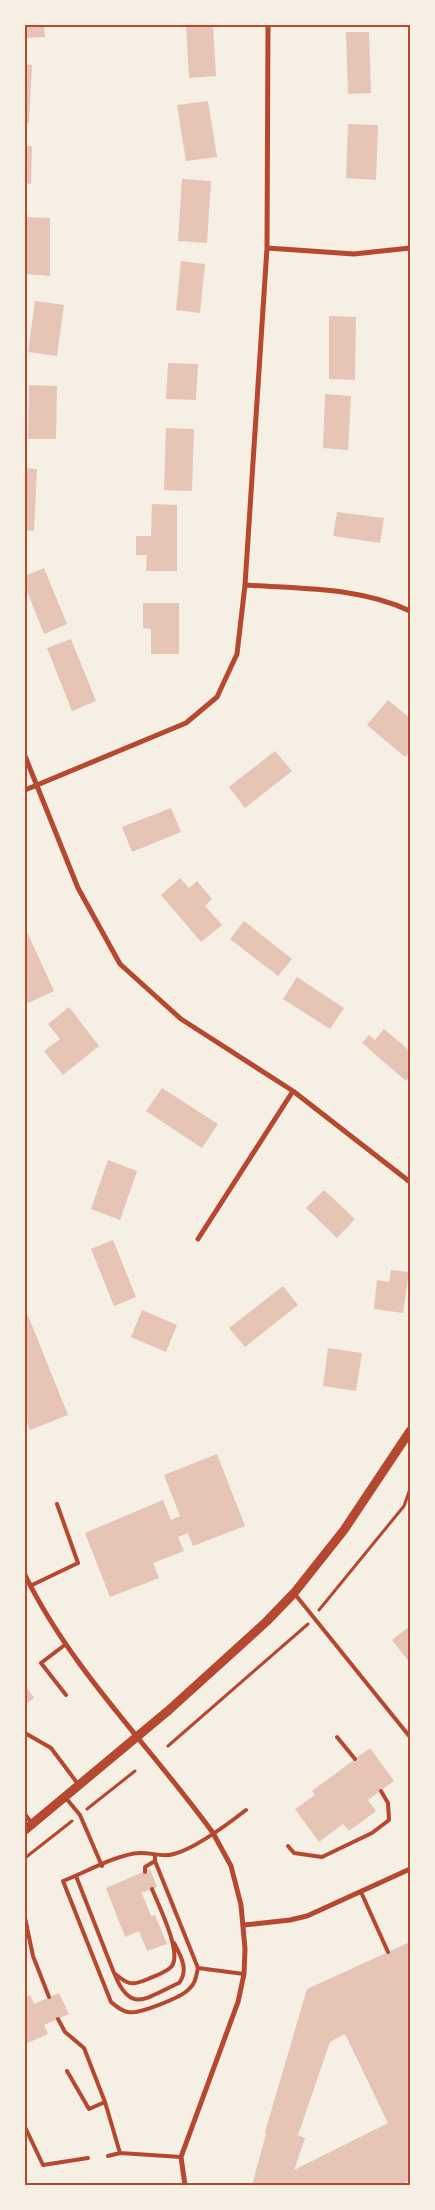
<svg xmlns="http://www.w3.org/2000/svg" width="435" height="2210" font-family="'DM Sans',sans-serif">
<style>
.building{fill:#e6c5b7;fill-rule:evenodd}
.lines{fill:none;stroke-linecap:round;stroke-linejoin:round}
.path{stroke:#b5482f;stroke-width:3}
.service{stroke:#b5482f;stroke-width:4}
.minor{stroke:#b5482f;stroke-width:5}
.tertiary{stroke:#b5482f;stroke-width:9}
.neatline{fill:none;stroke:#b5482f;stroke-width:2}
</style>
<rect width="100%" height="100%" fill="#f6efe4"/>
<path class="building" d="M25,25H44L45,37L25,38Z
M186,25H213L216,76L189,78Z
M346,32H369L371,93L348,94Z
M25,64L32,65L29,123H25Z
M208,101L217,157L186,161L177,105Z
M348,124L378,125L376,180L346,178Z
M25,146H32L31,184L25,183Z
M182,179L211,181L207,243L178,241Z
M25,217L50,218V276L25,274Z
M181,261L205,264L200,313L176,310Z
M35,301L64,305L57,356L28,352Z
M329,316L356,317L355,380L329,379Z
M168,363L198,364L196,400L166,399Z
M29,385L57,386L56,439H28Z
M325,394L351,396L348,450L323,448Z
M166,428L194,429L192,491L164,490Z
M25,468L37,469L34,531L25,530Z
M152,504L177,505V571H146L147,555H136V536H151Z
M337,512L384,518L380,543L333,536Z
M44,568L67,624L44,634L25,586V576Z
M143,603H179V654H151V629L143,628Z
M71,639L96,701L72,711L47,648Z
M388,700L410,718V752L405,757L367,725Z
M275,751L292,771L245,808L229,787Z
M171,808L181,832L132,852L122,827Z
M180,878L189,888L197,881L212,899L205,906L222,925L201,942L161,895Z
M244,921L292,959L278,976L230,939Z
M27,932L54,991L28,1003L25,996V933Z
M297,977L344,1008L330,1029L283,999Z
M69,1007L99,1046L63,1075L44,1051L60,1039L48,1024Z
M384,1029L410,1051V1076L406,1081L362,1043L369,1035L375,1040Z
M162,1088L218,1124L202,1148L146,1111Z
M108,1160L137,1171L120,1220L91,1209Z
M324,1190L355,1219L337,1238L306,1208Z
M113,1240L136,1297L114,1306L91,1249Z
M391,1270L409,1272L403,1313L374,1309L377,1280L389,1282Z
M283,1286L298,1305L245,1347L229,1328Z
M25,1308L68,1415L30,1430L25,1417Z
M142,1310L177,1325L166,1352L131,1337Z
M328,1348L362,1353L356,1391L323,1386Z
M217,1454L245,1526L193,1546L188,1533L178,1537L184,1551L153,1563L159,1578L110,1597L85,1533L163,1500L171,1520L180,1516L164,1475Z
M410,1626V1663L392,1640Z
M25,1685L34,1698L25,1705Z
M370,1748L394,1781L368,1800L376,1811L349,1831L343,1824L319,1842L295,1809L315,1795L312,1791Z
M150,1869L157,1887L144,1892L141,1891L151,1916L155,1915L167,1944L147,1951L139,1931L125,1937L106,1888Z
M410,1942V2180L400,2185H252L266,2134L265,2132L307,1989ZM345,2034L388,2123L294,2170L305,2138L298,2135L330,2042Z
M59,1993L69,2014L44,2025L48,2034L25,2044V1998L30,1995L34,2004Z"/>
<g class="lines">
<path class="path" d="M319,1610L404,1506L410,1489
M168,1746L308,1624
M87,1809L135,1771
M25,1858L72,1821"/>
<path class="service" d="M30,1586L78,1563L57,1504
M294,1593L410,1737
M66,1695L41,1663L66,1644
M25,1733L51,1748L78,1784
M337,1737L355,1759
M65,1797L80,1815L102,1866
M25,1814L32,1824
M288,1846L294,1853L322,1857L372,1833L389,1820L388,1803L381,1791
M155,1856V1861L198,1968C196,1976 196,1983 189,1989C182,1997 138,2015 128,2012C121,2011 116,2006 111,2002L63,1881C84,1873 118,1854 139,1853C151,1852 162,1858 174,1854C196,1848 228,1824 246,1810
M145,1872V1867L155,1861
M76,1876L114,1973C128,1985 132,1986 148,1979C156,1975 166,1973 172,1966C182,1952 158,1904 152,1889
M361,1892L388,1952
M25,1918L33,1956L49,1997
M198,1968L244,1974
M115,1975C131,2015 147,1997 179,1983C189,1970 181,1956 174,1943
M58,2019L65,2032L84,2048L105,2102L120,2153
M67,2071L89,2109L105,2102
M25,2127L43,2165L88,2158
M108,2156L120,2153L181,2157"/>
<path class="minor" d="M267,248L354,254L410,248
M245,585C300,589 360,587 410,611
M25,756L78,888L120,964L181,1019L293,1091L410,1182
M25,790L186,723L217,697L237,654L245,585L267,248L268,25
M198,1239L293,1091
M25,1575C72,1671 151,1747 213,1833L231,1866L241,1905L245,1949L244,1974L238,2002L181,2157L185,2185
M244,1925L290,1920L307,1916L410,1869"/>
<path class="tertiary" d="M25,1830L169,1710L266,1622L294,1593L344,1530L410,1431"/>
</g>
<rect width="435" height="2210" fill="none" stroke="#f6efe4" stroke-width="52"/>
<rect x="26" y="26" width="383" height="2158" class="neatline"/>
</svg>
